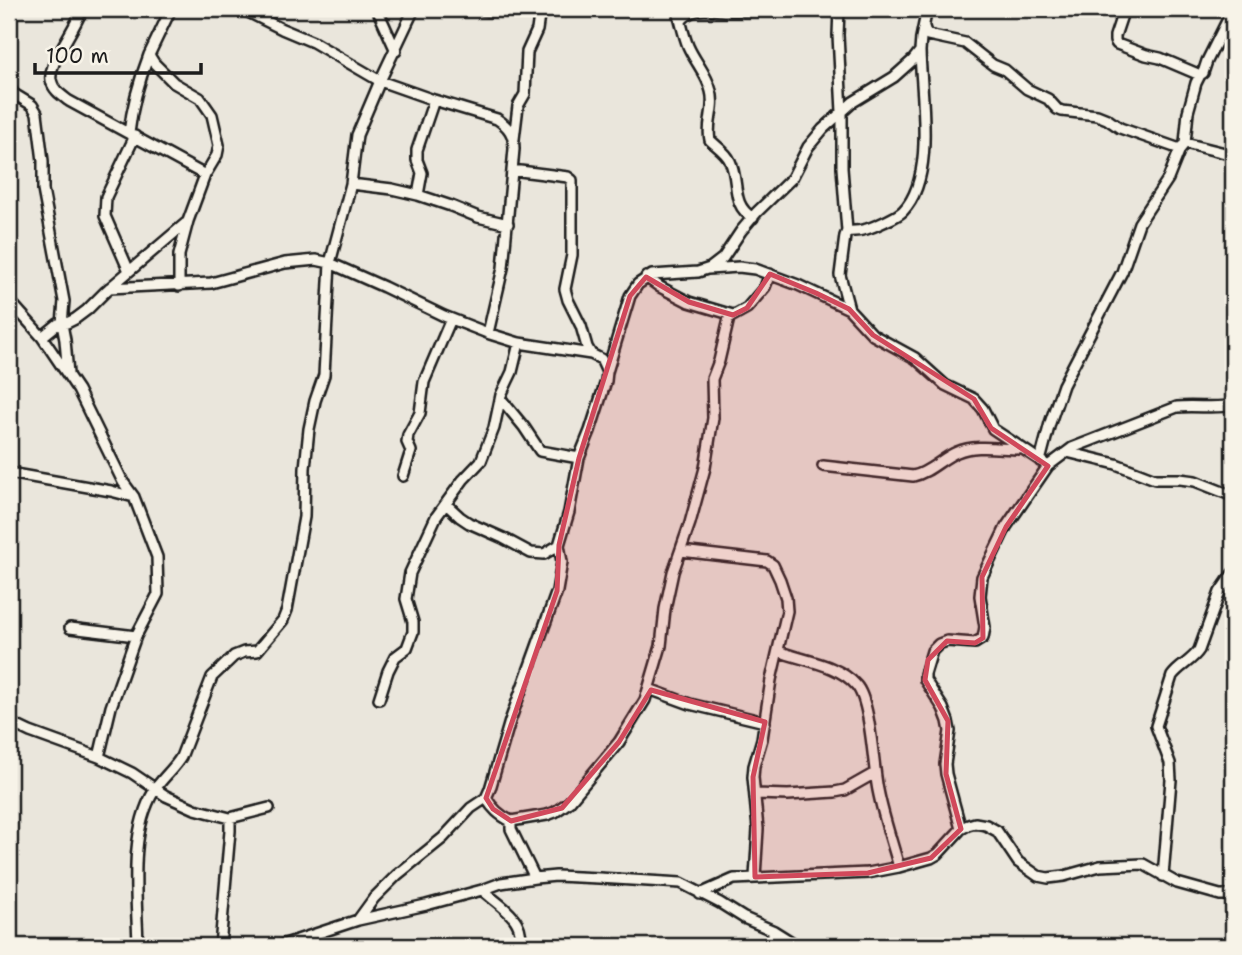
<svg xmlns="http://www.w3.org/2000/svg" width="1242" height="955" font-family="'Shantell Sans',sans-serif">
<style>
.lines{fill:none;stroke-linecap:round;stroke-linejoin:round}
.street-casing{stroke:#1c1c1c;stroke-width:14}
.street{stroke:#f7f3e8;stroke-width:9}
.marked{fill:#d1495b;fill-opacity:0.2;stroke:#d1495b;stroke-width:5;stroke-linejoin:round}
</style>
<rect width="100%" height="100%" fill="#eae6dc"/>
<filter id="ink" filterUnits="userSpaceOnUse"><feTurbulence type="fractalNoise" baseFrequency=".0143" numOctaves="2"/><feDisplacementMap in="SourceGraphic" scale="14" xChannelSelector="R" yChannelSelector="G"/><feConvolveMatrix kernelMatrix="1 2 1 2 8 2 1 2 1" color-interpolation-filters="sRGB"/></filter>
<g filter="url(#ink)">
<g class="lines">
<defs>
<path id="street" d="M82,9C76,29 48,62 51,80C53,90 61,95 69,101L205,175
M171,9L149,55L154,63L174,83L200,98L205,105L212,115L219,145L217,155L205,175L188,221L179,255V286
M242,9L282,29L313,42L380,81L434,100L497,119C509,127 514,134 514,149L503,268L488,333L490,334
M377,9L396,51
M479,9L487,11L513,9
M677,9C681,21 683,34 688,46C695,62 707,74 711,91C716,108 706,124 710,140C717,147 726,152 730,161C740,182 730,204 753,218
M839,9L838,35L842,112V168L847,231L845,236L840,275L849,309
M1124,9L1115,36V41L1117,44L1146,55L1160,58L1200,75
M681,21C692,6 707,10 724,11C737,11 751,11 764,9
M924,27L926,33L928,35L965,43L993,65L1005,70L1027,89L1048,99L1057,109L1062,111L1097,115L1107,119L1120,128L1180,149
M9,87L14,94L32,105L37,113L43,161V190L64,301L62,324L65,340L68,374
M129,133C132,106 139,81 149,55
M514,139L518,106L525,94L527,52L537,30L540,9
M1185,143L1233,155
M512,170L568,177L572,180V255L565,289L568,300L581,326L587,347L591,354
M351,184L392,189L418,195L451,206L478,217L508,224
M418,195L422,173L417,160V150L434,100
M847,231C862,232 871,228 884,222C890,219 898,216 903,211C936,177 921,95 920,51
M708,269L739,267L755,269L798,285L849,309L873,335L915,358L945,385L974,399L983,409L993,429L1044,463
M129,271L105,216L106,197L135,136
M646,277L660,287L689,302L733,315
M109,288L211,283L285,263L316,260L330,263L384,287L444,316L490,334L519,343L591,354L601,359L607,372L606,381L590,431L579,458L569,512L559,545L562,562L557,591L510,721L490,789L486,798L471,808L443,838L397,875L374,898L358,920
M9,300L42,337L78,390L123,482L134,497L157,557L158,594L136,636L111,707L99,757
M42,337L58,324L67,323L75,319L87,310L106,291L186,223
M607,372L630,296L638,284L652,275L698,272L710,268L723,258L741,231L757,212L792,178L808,147L823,129L853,102L894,77L913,60L920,51L921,38L927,9
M501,399L524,427L540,451L579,458
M1067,452L1116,464L1155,479H1180L1195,481L1233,496
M1040,461L1050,423L1063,385L1122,272L1139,223L1168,179L1180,149L1185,143L1188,112L1196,83L1200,75L1203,73L1207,61L1233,9
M823,466L913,476C929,473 942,458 957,452C976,444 999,449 1019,449
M9,473L111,491L134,497
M403,476L411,451L407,442L408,435L420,413L424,382L451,319
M446,504L460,517L469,523L503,538L531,553L544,554L559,545
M681,551L767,561L773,565L780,580L786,598L787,611L771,680L762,739L754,766L753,777L758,829L755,877
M70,628L136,636
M778,651C804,661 838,664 856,685C871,701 873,766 878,790C883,816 892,842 899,867
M649,689L690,704L765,722
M379,699L388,671L395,657L407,648L413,632V622L406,599L410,573L436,517L463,480L481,461L494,428L501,395L512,372L519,343
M9,722L30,732L99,757L132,773L166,796L195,809L230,818L269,808
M755,794L788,795L835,792L845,790L875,773
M486,798C493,809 499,815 511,821V829L535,878
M511,821L547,815L555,812L569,802L619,742L645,700L661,646L665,609L673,572L690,523L705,468L713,418L712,379L719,361L729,318L747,308L765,287L770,274
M961,829L946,774L945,764L950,731L948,721L943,708L925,680V674L932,651L939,644L947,641L975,643L983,638L985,627L980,596L982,577L1006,527L1048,466L1072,448L1177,407C1196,405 1215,409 1233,405
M1163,876L1171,780L1170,763L1156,726L1172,676C1179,666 1192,661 1199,650L1220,592L1233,573
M482,890C492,899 511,911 517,923C521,930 521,938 521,946
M700,894L734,879L868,873L899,867L931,858L938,854L961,829L968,825L975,823L986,825L997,831L1018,862L1038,876L1048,878L1064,876L1100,866L1143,864L1177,883L1220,895H1233
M138,946C137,897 128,834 154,791C161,779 174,769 181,757L212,677L234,656L244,652L257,651L283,620L287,610L304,517L305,468L309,429L315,401L324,375L330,263L351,184L357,135L380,81L414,9
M220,946L230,831V818
M279,946L358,920L426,905L482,890L501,883L535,878L556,876L599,878L681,883L720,903L744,918L774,931L798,946
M771,946L774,931"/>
</defs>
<use href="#street" class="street-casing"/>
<use href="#street" class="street"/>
</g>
</g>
<path class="marked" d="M770,274L816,293L849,309L873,335L974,399L991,428L1048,466L1006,527L982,577L983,638L975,643L947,641L928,660L925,680L948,721L946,774L961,829L931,858L868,873L755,877L753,777L765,722L651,690L619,742L562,808L511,821L493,809L486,798L557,591L559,545L579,458L630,296L646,277L689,302L733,315L747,308Z"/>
<rect width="1242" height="955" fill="none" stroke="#f7f3e8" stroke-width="35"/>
<rect x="18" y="18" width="1207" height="920" fill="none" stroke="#1c1c1c" stroke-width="2.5" filter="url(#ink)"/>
<path d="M35 63v10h166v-10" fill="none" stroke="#1c1c1c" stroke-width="3.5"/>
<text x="46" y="63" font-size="21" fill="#1c1c1c" stroke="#f7f3e8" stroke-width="5" paint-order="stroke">100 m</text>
</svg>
